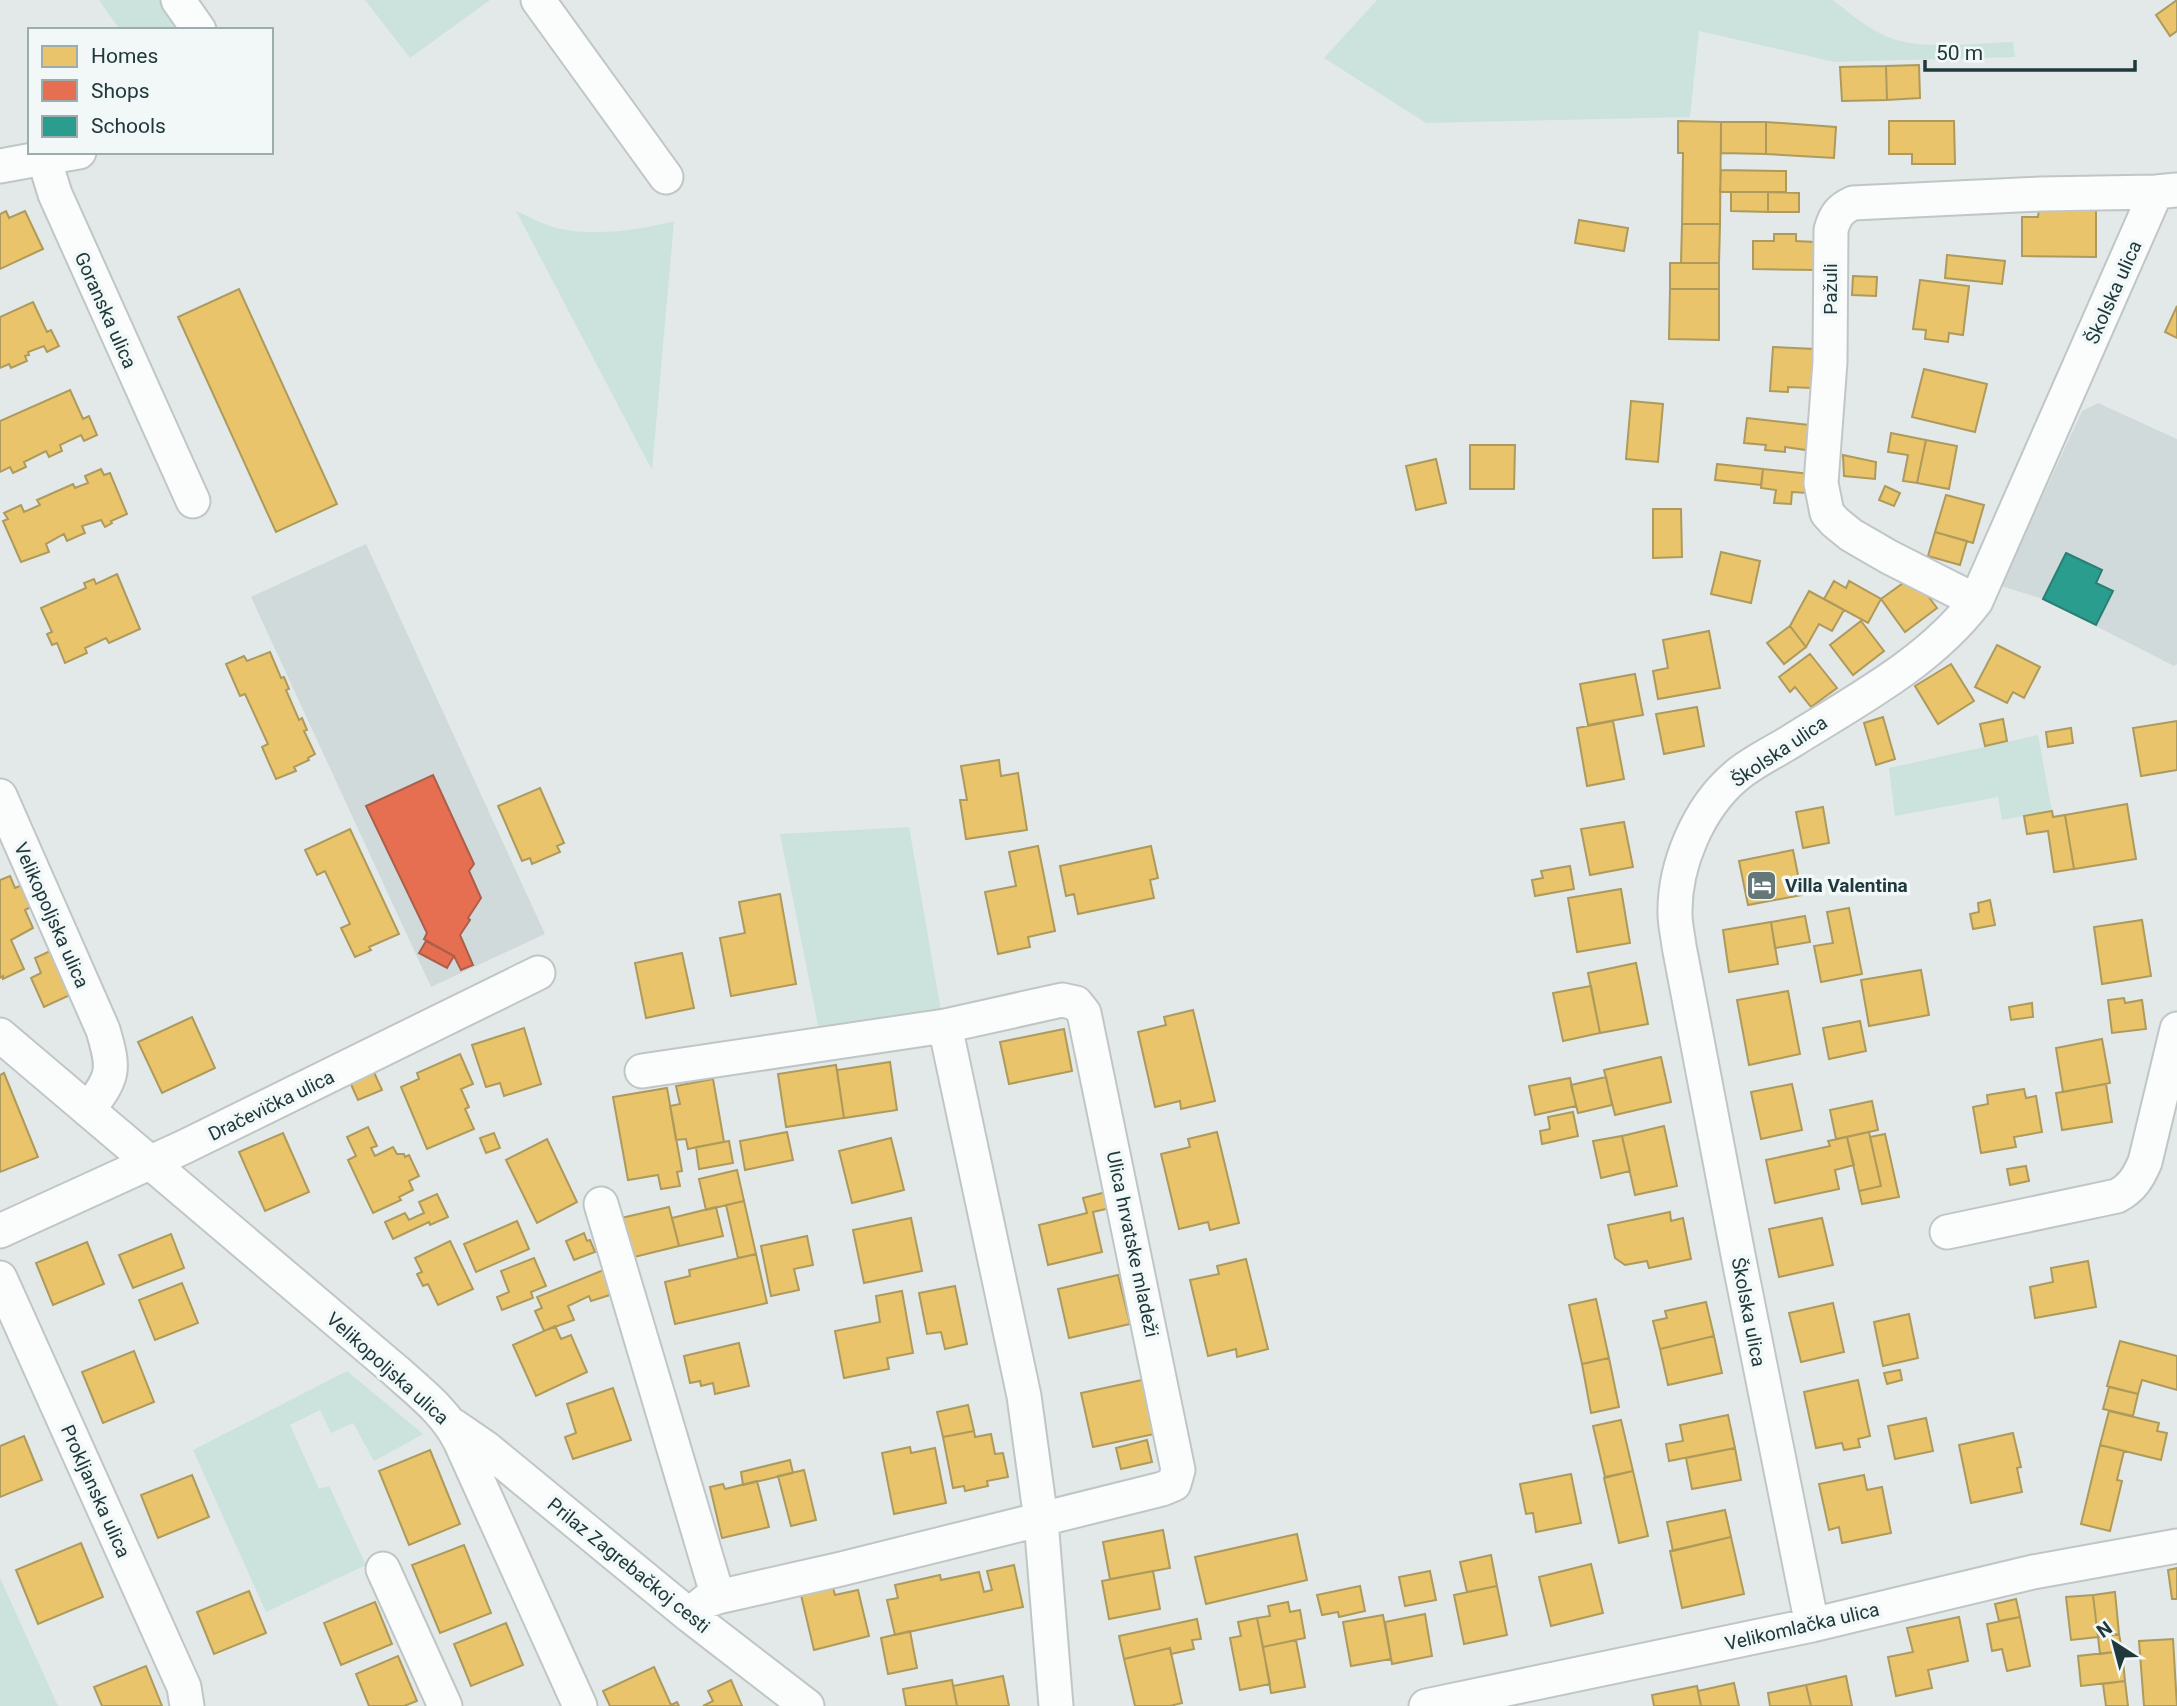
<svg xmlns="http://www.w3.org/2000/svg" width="2177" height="1706" font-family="Roboto,sans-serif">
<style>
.built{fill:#d0dada}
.green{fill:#cbe3dc}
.homes{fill:#e9c46a;stroke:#ad9a5c;stroke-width:2}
.shops{fill:#e76f51;stroke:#ab5f4b;stroke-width:2}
.schools{fill:#2a9d8f;stroke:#277f76;stroke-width:2}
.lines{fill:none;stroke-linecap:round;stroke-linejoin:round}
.street-casing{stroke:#c0c6c6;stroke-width:37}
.street{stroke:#fbfcfc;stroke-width:33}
.labels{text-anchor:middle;stroke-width:7;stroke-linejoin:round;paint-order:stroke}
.street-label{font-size:19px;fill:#20393c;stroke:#f1f8f7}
.poi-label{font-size:19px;font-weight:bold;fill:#20393c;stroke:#f1f8f7;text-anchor:start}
</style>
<rect width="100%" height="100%" fill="#e3e9e9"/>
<path class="built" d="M2098,403L2177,439V664L2174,666L2043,599L2001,586L2082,411Z
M366,544L545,934L431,987L251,597Z"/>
<path class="green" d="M99,0H164L185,30H120Z
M365,0H490L410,58Z
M1377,0H1833C1851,14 1870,31 1893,39C1926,50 1978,43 2013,42L2015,57L1835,62L1699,31L1690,117L1426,123L1324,58Z
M516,211C526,215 536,221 547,225C583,238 638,231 674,221L652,470Z
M2038,735L2052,811L2002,820L1998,797L1895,816L1889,768Z
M909,827L941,1011L819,1030L780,834Z
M347,1371L423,1434L374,1461L353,1423L331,1433L320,1410L290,1425L319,1489L329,1486L366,1565L266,1612L193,1450Z
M0,1578L58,1706H0Z"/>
<path class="homes" d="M2177,0V31L2170,36L2156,15Z
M1919,65L1920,98L1887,100L1886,66Z
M1886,66L1887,100L1842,101L1840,67Z
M1678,121L1721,122L1720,224H1682L1683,153H1678Z
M1889,121H1954L1955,164H1912V154H1889Z
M1721,122H1766V154L1721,153Z
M1766,122L1836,127L1834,158L1766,154Z
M1721,170L1786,171V192H1720Z
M1731,192H1768V212L1731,211Z
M1768,192L1799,193V212H1768Z
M2039,209H2096V257L2022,256V217H2038Z
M6,211L9,218L25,211L43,249L0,269V214Z
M1579,220L1628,228L1624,251L1575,243Z
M1682,224H1720L1719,263H1681Z
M1774,234H1796V241L1815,242V270L1753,269V241H1774Z
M1947,255L2005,261L2002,284L1945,278Z
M1670,263H1719V289H1670Z
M1853,276L1877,277L1876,296L1852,295Z
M1920,280L1969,286L1963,335L1949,333L1948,342L1925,339L1926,330L1913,329Z
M239,289L337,504L276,532L178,317Z
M1670,289H1719V340L1669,339Z
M33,302L47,332L51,330L59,346L47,352L44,346L28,352L29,355L25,356L27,361L11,368L9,364L0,368V317Z
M2177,306V338L2165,332Z
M1773,347L1815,349L1812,388L1788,387V392L1770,391Z
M1924,369L1987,384L1975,432L1912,417Z
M70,390L83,419L89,416L97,435L84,441L81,435L60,445L62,451L49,457L46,451L24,462L26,467L13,473L10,467L0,472V421Z
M1631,401L1663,404L1658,462L1626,459Z
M1747,418L1809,425L1806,450L1785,447V452L1765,450L1766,445L1744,443Z
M1891,433L1926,440L1917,483L1903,481L1908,455L1888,452Z
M1926,440L1957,446L1949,489L1917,483Z
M1470,445H1515L1514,489H1470Z
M1843,455L1876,462L1875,479L1844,476Z
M1436,459L1446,503L1416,510L1406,466Z
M1717,464L1763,469L1761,485L1715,480Z
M101,469L104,475L110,473L127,514L111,521L112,523L105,527L101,520L82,526L85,533L67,541L64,534L46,544L49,552L21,562L3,521L8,519L4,513L21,505L24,512L40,505L37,500L73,484L75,488L88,483L85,476Z
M1763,469L1810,474L1808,493L1792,492L1791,504L1774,503L1776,490L1761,488Z
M1885,486L1900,493L1894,506L1879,500Z
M1946,495L1984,505L1973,543L1935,532Z
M1653,509H1681L1682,557L1653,558Z
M1935,532L1967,541L1960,565L1928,556Z
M1721,552L1760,561L1751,603L1711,594Z
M117,574L140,629L109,643L106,638L85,648L87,653L65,663L57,643L52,645L47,634L52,632L41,608L86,588L84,583L94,579L96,584Z
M1913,576L1937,608L1905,632L1881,599Z
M1834,581L1846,588L1849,581L1881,599L1868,623L1824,599Z
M1809,591L1844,610L1832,631L1819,624L1806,647L1790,626Z
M1861,621L1884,651L1853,675L1830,645Z
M1790,626L1806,647L1784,664L1767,643Z
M1709,631L1720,688L1658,699L1653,671L1668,668L1663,640Z
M1997,645L2040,667L2024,698L2013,692L2007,703L1975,687Z
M270,652L281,678L284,677L289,689L286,690L299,720L302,718L307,730L304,731L315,754L308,758L309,760L294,767L296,771L276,779L262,747L268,744L245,694L240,696L226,664L244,656L247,661Z
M1810,654L1837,688L1811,707L1795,687L1790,692L1779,677Z
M1951,664L1974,701L1938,724L1915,686Z
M1635,674L1643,715L1588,725L1580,684Z
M1697,707L1704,746L1664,754L1656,714Z
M1883,717L1895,759L1876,765L1864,723Z
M2003,719L2007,741L1985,746L1980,724Z
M1613,721L1624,779L1587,786L1577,728Z
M2177,721V770L2141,776L2133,728Z
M2071,728L2073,743L2048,747L2046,732Z
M999,760L1001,776L1018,773L1027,830L966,839L960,800H967L961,766Z
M540,788L564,843L557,846L560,852L532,864L530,858L522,861L498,806Z
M2127,804L2136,859L2074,869L2065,815Z
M1823,807L1829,843L1803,848L1796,812Z
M2052,811L2053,817L2065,815L2074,869L2054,872L2048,831L2027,834L2024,816Z
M1624,822L1633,867L1590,875L1581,829Z
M350,829L399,934L369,947L371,950L355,957L341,928L350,924L325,871L317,875L305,850Z
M1038,846L1055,931L1028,937L1030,947L998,954L985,892L1016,886L1009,852Z
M1151,846L1158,878L1150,880L1154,898L1078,914L1074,894L1066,896L1060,866Z
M1793,850L1802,895L1748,905L1739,861Z
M1570,866L1574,889L1535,896L1532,880L1543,878L1541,871Z
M10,876L15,888L22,885L31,907L25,910L33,928L11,940L24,969L3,979V976L0,978V880Z
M1621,889L1630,943L1577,952L1568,898Z
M780,894L796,984L731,996L720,938L745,933L739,902Z
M1990,900L1995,925L1973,929L1970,914L1979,912L1978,903Z
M1849,908L1862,974L1821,982L1814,946L1833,943L1827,912Z
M1805,916L1810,942L1775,948L1771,922Z
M2142,920L2151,976L2102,984L2094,927Z
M1771,922L1778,964L1729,972L1723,930Z
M50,951L70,995L44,1007L31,978L41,973L35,958Z
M682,953L694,1008L646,1018L635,963Z
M1636,963L1648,1024L1600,1033L1588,973Z
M1921,970L1929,1015L1869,1026L1861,980Z
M1591,986L1600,1033L1563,1041L1553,993Z
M1788,991L1800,1054L1749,1065L1737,1000Z
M2124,998L2125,1003L2142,1000L2146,1029L2112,1033L2108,1000Z
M2032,1003L2033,1017L2011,1020L2009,1007Z
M1193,1010L1215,1101L1181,1109L1180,1101L1155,1107L1138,1032L1166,1025L1164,1017Z
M192,1017L215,1068L162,1093L138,1042Z
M1860,1021L1866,1051L1829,1059L1823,1028Z
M524,1028L541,1084L504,1096L500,1083L486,1087L472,1045Z
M1064,1029L1072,1071L1009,1084L1000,1042Z
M2102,1039L2110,1083L2063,1092L2056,1048Z
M460,1054L473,1084L461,1089L469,1107L465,1109L474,1129L427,1149L401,1087L419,1079L417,1073Z
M1661,1057L1671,1102L1615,1115L1604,1070Z
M890,1062L897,1110L844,1118L837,1070Z
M836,1065L844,1118L786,1127L778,1074Z
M373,1070L382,1090L358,1100L349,1080Z
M4,1073L38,1157L0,1172V1075Z
M1606,1077L1612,1105L1578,1113L1571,1085Z
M1570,1078L1576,1106L1535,1115L1529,1086Z
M713,1079L724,1142L688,1149L686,1139L676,1140L670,1106L680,1104L676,1086Z
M1792,1084L1802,1130L1761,1139L1751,1092Z
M2106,1084L2112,1122L2062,1130L2056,1093Z
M667,1088L682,1171L677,1172L680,1186L661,1189L658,1175L628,1180L613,1097Z
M2024,1089L2026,1098L2036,1096L2042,1132L2014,1137L2016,1147L1981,1153L1973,1107L1988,1104L1987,1095Z
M1872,1101L1878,1130L1836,1139L1830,1110Z
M1573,1112L1578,1136L1542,1144L1540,1131L1550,1129L1548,1117Z
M1664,1126L1677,1186L1635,1195L1622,1136Z
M368,1127L377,1146L371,1148L375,1156L393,1147L397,1154H404L405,1157L409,1155L419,1176L409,1181L413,1190L399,1197L401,1200L373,1213L348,1160L356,1156L347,1137Z
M787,1132L793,1160L745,1170L740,1141Z
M1217,1132L1239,1223L1210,1230L1208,1222L1179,1229L1161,1154L1190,1147L1188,1139Z
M1869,1132L1881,1186L1859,1191L1847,1137Z
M283,1133L309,1192L265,1211L239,1152Z
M494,1133L500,1148L486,1153L480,1138Z
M1885,1134L1899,1197L1862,1204L1859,1191L1881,1186L1870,1137Z
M1622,1136L1630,1171L1601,1178L1593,1141Z
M1847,1137L1854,1165L1835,1170L1839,1189L1775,1203L1766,1160L1830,1146L1828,1141Z
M891,1138L904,1190L852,1203L839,1151Z
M547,1139L577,1202L537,1223L506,1160Z
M729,1141L733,1163L699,1169L696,1147Z
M2026,1166L2029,1181L2010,1185L2007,1169Z
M737,1170L744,1201L706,1210L699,1179Z
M1106,1192L1110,1208L1093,1212L1102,1252L1048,1265L1039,1225L1087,1213L1083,1198Z
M437,1194L448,1217L430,1225L429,1222L393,1239L385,1222L405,1213L409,1220L424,1213L419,1202Z
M744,1201L756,1254L738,1258L726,1205Z
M669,1207L679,1246L630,1258L621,1218Z
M716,1207L723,1236L679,1246L672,1218Z
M1670,1212L1671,1221L1683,1218L1691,1259L1649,1268L1647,1261L1625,1265L1615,1258L1608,1225Z
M911,1218L922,1271L864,1283L853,1230Z
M1822,1218L1833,1265L1779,1277L1769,1229Z
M517,1221L529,1249L476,1272L464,1244Z
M584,1233L587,1241L590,1240L595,1252L574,1260L566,1241Z
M171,1234L184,1268L133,1288L119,1255Z
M807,1236L813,1265L794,1269L799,1290L771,1296L761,1246Z
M450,1241L473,1289L438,1305L428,1284L423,1286L417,1274L422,1272L415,1258Z
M87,1242L104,1284L53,1305L36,1263Z
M756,1254L767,1303L675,1324L665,1282L690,1276L689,1270Z
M534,1258L546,1286L531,1292L533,1298L502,1310L497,1297L509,1292L501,1271Z
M1246,1259L1268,1349L1237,1357L1236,1349L1208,1356L1190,1280L1219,1274L1217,1266Z
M2088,1261L2096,1307L2035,1318L2030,1287L2053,1282L2051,1268Z
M606,1269L613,1294L591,1301L589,1296L568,1306L574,1320L544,1331L535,1311L542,1308L537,1297Z
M1118,1275L1130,1324L1069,1338L1058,1289Z
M182,1283L198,1323L155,1340L139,1300Z
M955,1286L967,1344L945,1349L941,1332L927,1334L919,1293Z
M902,1291L913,1353L887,1358L889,1369L844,1378L835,1331L880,1322L876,1296Z
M1596,1299L1609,1358L1582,1364L1569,1305Z
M1706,1302L1714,1336L1660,1349L1653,1321L1667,1318L1665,1311Z
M1833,1303L1844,1352L1801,1362L1789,1313Z
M1909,1314L1918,1358L1883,1366L1874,1322Z
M555,1326L561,1339L571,1335L587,1372L536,1396L513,1345Z
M1714,1336L1722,1373L1668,1385L1660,1349Z
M2120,1341L2177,1356V1390L2142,1380L2138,1394L2107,1386Z
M739,1343L749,1386L715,1394L713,1383L701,1386L700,1381L690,1383L684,1356Z
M134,1351L154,1402L103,1423L82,1372Z
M1609,1358L1619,1407L1591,1413L1582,1364Z
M1900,1370L1902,1380L1887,1384L1884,1373Z
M1142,1380L1154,1434L1093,1447L1081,1393Z
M1858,1380L1870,1436L1858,1439L1860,1447L1844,1450L1842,1443L1816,1448L1804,1392Z
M2109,1387L2138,1394L2133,1416L2103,1409Z
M613,1388L631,1440L573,1459L565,1437L576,1433L567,1404Z
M968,1405L974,1431L943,1437L937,1412Z
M2109,1411L2159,1423L2157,1431L2167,1433L2161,1460L2100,1445Z
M1728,1415L1735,1448L1669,1461L1666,1444L1683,1441L1680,1425Z
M1926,1418L1933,1451L1895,1459L1888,1426Z
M1621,1420L1633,1471L1605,1477L1593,1426Z
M974,1431L975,1437L991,1434L995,1454L1003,1453L1008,1477L987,1481L988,1486L965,1491L964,1486L953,1488L943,1437Z
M2013,1433L2021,1467L2017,1468L2022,1492L1971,1503L1959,1445Z
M24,1436L42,1480L0,1497V1446Z
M1147,1440L1152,1462L1121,1469L1116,1448Z
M2100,1445L2124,1451L2117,1480L2122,1481L2110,1531L2081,1524Z
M910,1447L911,1453L935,1448L946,1503L894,1514L882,1453Z
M1735,1448L1741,1480L1692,1489L1686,1458Z
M430,1450L460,1524L409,1545L379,1471Z
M790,1460L793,1473L743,1485L741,1472Z
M804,1470L816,1520L791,1526L778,1476Z
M1633,1471L1648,1536L1619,1543L1604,1478Z
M1571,1474L1581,1523L1536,1532L1533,1513L1526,1514L1520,1484Z
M192,1475L209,1517L158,1538L141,1495Z
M1864,1475L1867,1490L1882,1487L1891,1533L1842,1543L1839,1527L1829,1530L1819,1484Z
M757,1481L769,1527L722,1538L710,1487L723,1484L725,1489Z
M1725,1510L1731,1537L1673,1551L1667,1522Z
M1163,1530L1170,1568L1110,1579L1103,1542Z
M1297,1534L1307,1580L1206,1604L1195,1557Z
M1731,1537L1744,1594L1682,1608L1670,1551Z
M81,1543L103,1597L38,1624L16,1570Z
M464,1545L491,1613L440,1633L412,1565Z
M1491,1555L1497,1586L1467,1592L1460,1562Z
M1591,1564L1603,1613L1551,1626L1539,1577Z
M1014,1565L1023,1607L895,1635L887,1600L898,1598L895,1585L940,1575L941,1580L979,1572L984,1592L992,1590L987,1571Z
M2177,1568V1599H2172L2168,1570Z
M1153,1571L1160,1609L1109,1619L1102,1581Z
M1430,1571L1436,1600L1405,1606L1399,1577Z
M1360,1586L1365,1611L1339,1617L1338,1612L1322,1615L1317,1595Z
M1497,1586L1507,1635L1464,1644L1454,1595Z
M833,1588L835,1595L858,1590L869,1636L814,1650L801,1595Z
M249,1591L266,1633L214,1654L197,1612Z
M2115,1592L2119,1634L2098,1637L2093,1595Z
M2093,1595L2098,1637L2071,1640L2066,1597Z
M2016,1599L2020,1617L1999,1621L1995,1604Z
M375,1602L392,1644L341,1665L324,1623Z
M1288,1602L1290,1612L1300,1610L1305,1638L1263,1647L1257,1618L1270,1616L1268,1606Z
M1425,1614L1432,1656L1392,1664L1385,1622Z
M1383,1615L1391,1659L1351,1666L1343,1622Z
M1959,1617L1968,1661L1928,1670L1932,1688L1896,1696L1888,1657L1913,1652L1907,1628Z
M2020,1617L2030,1666L2007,1671L2002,1649L1992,1651L1987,1624Z
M1257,1618L1270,1684L1240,1690L1230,1638L1241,1636L1238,1622Z
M1197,1619L1201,1639L1192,1640L1194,1649L1171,1654L1170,1648L1124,1659L1119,1636Z
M506,1623L523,1665L471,1686L454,1644Z
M910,1631L917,1668L888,1674L881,1638Z
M2119,1634L2122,1651L2100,1654L2098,1637Z
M2173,1639L2177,1706H2144L2139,1641Z
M1296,1640L1305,1687L1271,1693L1263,1647Z
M1170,1648L1182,1703L1170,1706H1135L1124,1659Z
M2122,1651L2125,1681L2081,1686L2078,1656Z
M398,1656L417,1701L404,1706H369L356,1674Z
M146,1666L162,1706H102L94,1687Z
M654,1667L671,1705L677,1702L679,1706H610L603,1691Z
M1003,1676L1009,1706H957L953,1686Z
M1846,1676L1852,1706H1811L1806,1685Z
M731,1680L742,1706H703L713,1701L708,1691Z
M952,1680L957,1706H906L903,1689Z
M2125,1681L2128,1706H2106L2103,1684Z
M1734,1683L1739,1706H1701L1698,1691Z
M1806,1685L1811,1706H1770L1768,1693Z
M1697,1686L1701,1706H1654L1652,1695Z"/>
<path class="shops" d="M433,775L474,864L469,871L481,898L468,918L470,920L460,935L473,965L461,970L454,956L424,939L427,933L366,806Z
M426,941L454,956L447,968L419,953Z"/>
<path class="schools" d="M2066,553L2102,570L2096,583L2113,591L2096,625L2043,599Z"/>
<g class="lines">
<defs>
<path id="street" d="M178,0L199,30
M538,0L666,177
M44,158L79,152
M0,166L44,158L55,194L193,501
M1976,601L1889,557L1851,535L1835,522L1827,513L1821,483L1830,362L1831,230C1835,215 1840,209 1853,203L2041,194L2156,192
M0,796L103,1030C115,1071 114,1076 88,1110
M0,1035L396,1371C420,1393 445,1411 460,1441L580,1706
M642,1071L945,1026L1024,1396L1041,1520L1056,1706
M601,1204L718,1597
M0,1231L184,1147L538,973
M1947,1232L2117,1196C2132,1188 2138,1178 2145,1162L2177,1029
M0,1278L184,1687L187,1706
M454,1426L486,1448L689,1615L807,1706
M383,1569L445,1706
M689,1615L706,1601L718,1597L841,1569L1162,1489L1174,1484L1178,1470L1084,1013L1076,1003L1062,1000L945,1026
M1812,1625L1739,1260L1679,946C1678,936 1675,925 1675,914C1674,866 1698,808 1736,776C1751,763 1772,753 1790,742C1855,701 1929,663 1976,601L2156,192L2177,190
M1426,1706L1812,1625L2033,1572L2177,1546"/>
</defs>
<use href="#street" class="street-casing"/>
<use href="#street" class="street"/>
</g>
<defs>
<symbol id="hotel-square" viewBox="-11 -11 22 22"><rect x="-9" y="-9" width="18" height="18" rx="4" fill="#647779" stroke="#f1f8f7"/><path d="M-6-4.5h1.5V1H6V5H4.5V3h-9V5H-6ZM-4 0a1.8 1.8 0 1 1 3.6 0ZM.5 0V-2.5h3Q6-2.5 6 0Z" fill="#fff"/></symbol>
</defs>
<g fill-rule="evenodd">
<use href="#hotel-square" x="1744" y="868" width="35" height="35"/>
</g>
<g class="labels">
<g class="street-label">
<text transform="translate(1830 289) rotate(-90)" y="7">Pažuli</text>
<text transform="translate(2113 292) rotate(-66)" y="7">Školska ulica</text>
<text transform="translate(106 310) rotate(66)" y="7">Goranska ulica</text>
<text transform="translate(1779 751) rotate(-34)" y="7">Školska ulica</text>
<text transform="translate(52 915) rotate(66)" y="7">Velikopoljska ulica</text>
<text transform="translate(271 1105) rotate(-26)" y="7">Dračevička ulica</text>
<text transform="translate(1133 1244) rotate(78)" y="7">Ulica hrvatske mladeži</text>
<text transform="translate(1749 1312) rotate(79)" y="7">Školska ulica</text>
<text transform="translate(388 1368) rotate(42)" y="7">Velikopoljska ulica</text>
<text transform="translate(96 1491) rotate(66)" y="7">Prokljanska ulica</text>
<text transform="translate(629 1565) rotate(39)" y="7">Prilaz Zagrebačkoj cesti</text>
<text transform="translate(1802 1626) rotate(-13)" y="7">Velikomlačka ulica</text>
</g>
<g class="poi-label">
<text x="1785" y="892">Villa Valentina</text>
</g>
</g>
<rect x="28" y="28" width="245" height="126" fill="#f1f8f7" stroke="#9dacac" stroke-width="2"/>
<rect x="42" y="46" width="35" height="21" fill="#e9c46a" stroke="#9dacac" stroke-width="2"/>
<text x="91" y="63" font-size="21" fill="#20393c">Homes</text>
<rect x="42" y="80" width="35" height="21" fill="#e76f51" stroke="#9dacac" stroke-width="2"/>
<text x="91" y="98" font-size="21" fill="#20393c">Shops</text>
<rect x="42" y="116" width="35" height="21" fill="#2a9d8f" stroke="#9dacac" stroke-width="2"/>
<text x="91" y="133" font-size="21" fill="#20393c">Schools</text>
<g transform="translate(2114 1643) rotate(324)" stroke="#f1f8f7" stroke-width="5" paint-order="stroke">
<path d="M0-5L12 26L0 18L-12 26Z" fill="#20393c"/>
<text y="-10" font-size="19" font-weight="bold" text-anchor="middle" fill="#20393c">N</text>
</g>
<path d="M1925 60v10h210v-10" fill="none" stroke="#20393c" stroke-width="3.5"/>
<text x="1936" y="60" font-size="21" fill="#20393c" stroke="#f1f8f7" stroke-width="5" paint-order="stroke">50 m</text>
</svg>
